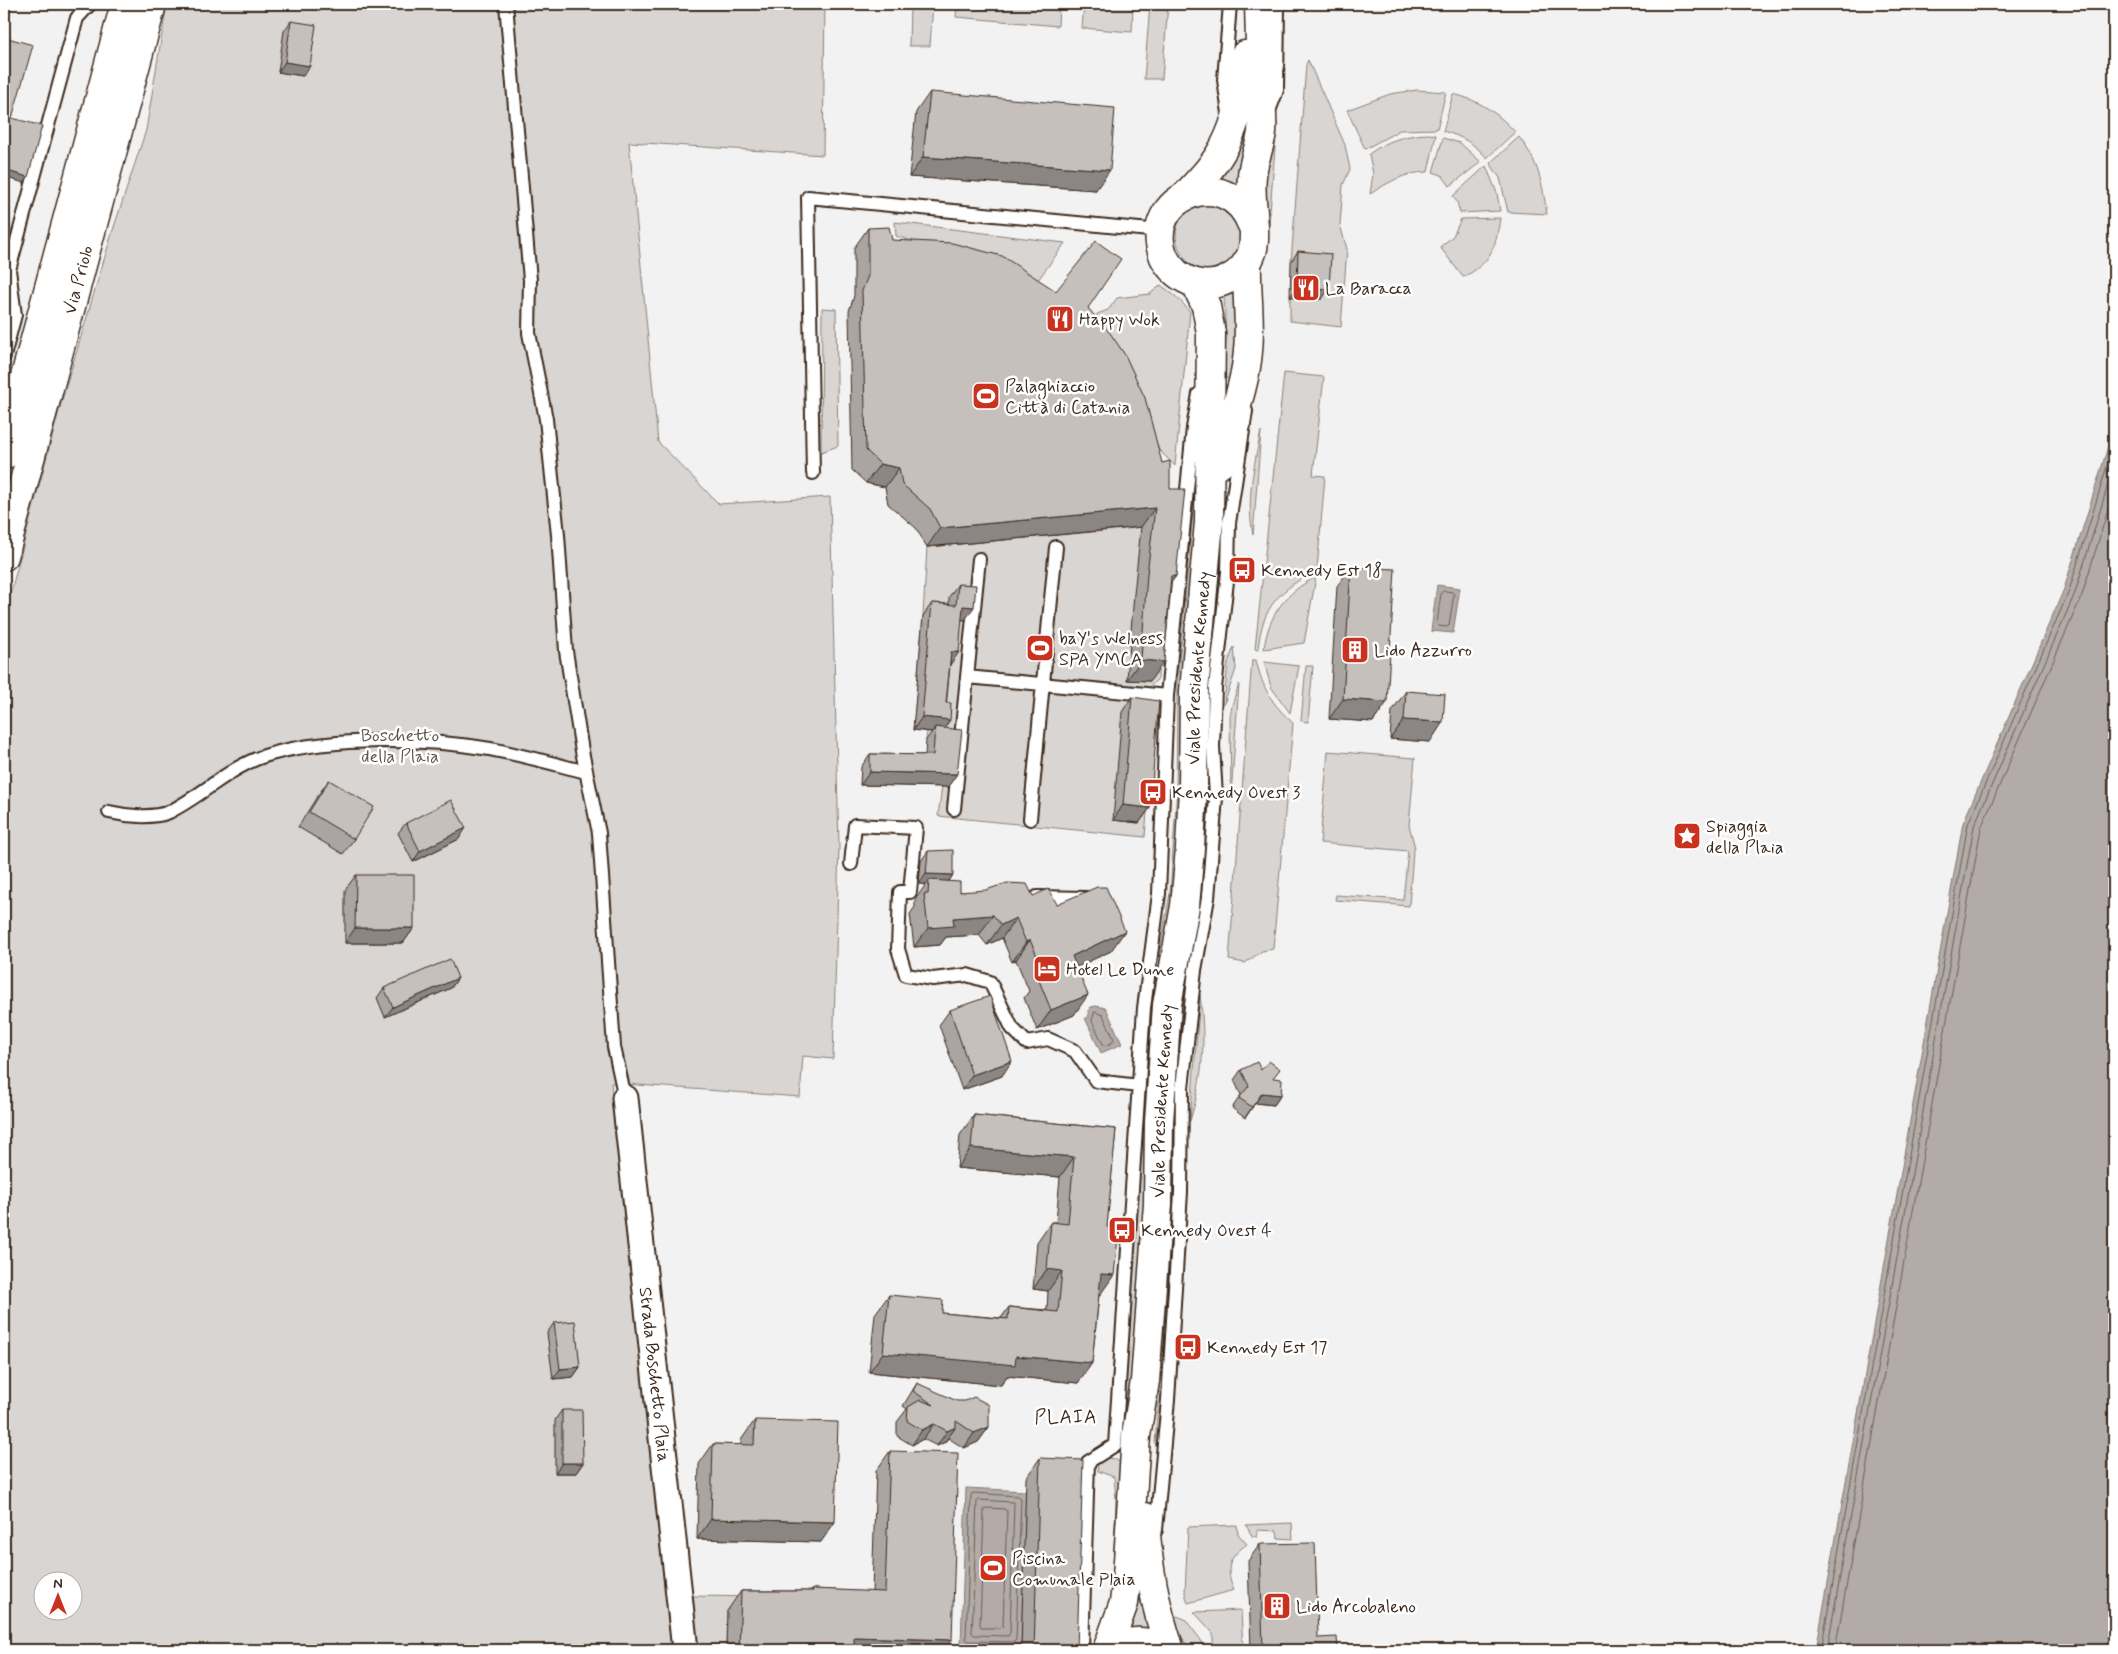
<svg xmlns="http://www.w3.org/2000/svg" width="2118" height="1654" font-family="Mynerve,sans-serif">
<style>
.green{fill:#d8d5d2;stroke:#8a8078;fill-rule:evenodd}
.water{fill:#b2aba7;stroke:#827770}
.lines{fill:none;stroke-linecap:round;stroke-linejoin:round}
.shore{stroke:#6b5e55;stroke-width:1}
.lane-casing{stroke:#3b2a1e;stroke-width:16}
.street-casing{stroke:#3b2a1e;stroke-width:29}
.primary-casing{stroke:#3b2a1e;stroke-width:31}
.lane{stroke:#fff;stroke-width:12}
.street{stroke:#fff;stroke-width:25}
.primary{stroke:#fff;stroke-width:28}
.wall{fill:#aaa5a3;stroke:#3b2a1e}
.shaded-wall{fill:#8b8684;stroke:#3b2a1e}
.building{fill:#c6c0bd;stroke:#3b2a1e}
.labels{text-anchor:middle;stroke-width:5;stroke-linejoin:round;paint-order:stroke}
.street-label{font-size:18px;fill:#3b2a1e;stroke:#fff}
.poi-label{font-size:18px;fill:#3b2a1e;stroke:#fff;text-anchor:start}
.park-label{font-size:18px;fill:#62554b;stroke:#fff}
.neighbourhood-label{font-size:19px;letter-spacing:1px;fill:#3b2a1e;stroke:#fff}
</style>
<rect width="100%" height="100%" fill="#f3f2f2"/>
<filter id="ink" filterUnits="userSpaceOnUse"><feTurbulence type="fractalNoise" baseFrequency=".02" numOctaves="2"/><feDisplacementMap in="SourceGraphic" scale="10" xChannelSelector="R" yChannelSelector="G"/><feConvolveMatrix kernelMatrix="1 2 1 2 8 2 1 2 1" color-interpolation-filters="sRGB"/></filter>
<g filter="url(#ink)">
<path class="green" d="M167,4H825L823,155L629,142L658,442L719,504L830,497L839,846L833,1059L803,1056L800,1097L611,1083L673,1650H4V1527L9,1461L4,1374V618L60,407L112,233L146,130ZM42,1582H72V1612H42Z
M910,4H933L930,46H909Z
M957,4H1059L1058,26L956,17Z
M1084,4L1133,6L1132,32L1082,28Z
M1150,4H1168L1162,79H1144Z
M1308,60L1345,145L1350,169L1343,185L1340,225L1347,249L1341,327L1290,321V297L1324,264L1291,262L1306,65Z
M1417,90L1446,92L1437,129L1400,130L1365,149L1347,110L1390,94Z
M1453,94C1479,100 1498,113 1515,132L1487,158C1475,144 1461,136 1443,131Z
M1251,98V135L1239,181L1233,183L1224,179L1222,173Z
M1277,122L1269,225L1261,202L1267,159Z
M1428,134L1436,135L1428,172C1405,172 1389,182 1370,194L1373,174L1369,154C1387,140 1406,135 1428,134Z
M1519,137C1539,163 1542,182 1547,214L1508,212L1500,178L1490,163Z
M1443,138L1460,143L1481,162L1450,186L1442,175L1433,172Z
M1486,166L1497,193L1500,211L1460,213L1457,202L1453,196Z
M1206,203L1227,208L1243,233C1242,239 1242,247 1239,252C1238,256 1232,260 1229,263C1190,296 1145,218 1206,203Z
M1500,218C1496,248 1490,264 1463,277L1440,247L1453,236L1461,219Z
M895,222L1065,243L1038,280L896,236Z
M1161,285L1179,299L1190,312L1175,466L1157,448L1095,329L1097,314L1108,310L1117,298L1150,294Z
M1231,294L1236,297L1237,347L1232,376L1228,379L1223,375L1226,340L1224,296Z
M822,308L836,309L838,446L821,452Z
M1284,373L1324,377L1313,475L1325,476L1317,570C1280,590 1262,605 1258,650L1255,649Z
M1261,431L1253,535C1246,499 1254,466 1261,431Z
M1200,435H1202L1181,684L1180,803L1173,896L1156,989L1144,1216L1129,1409L1127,1410L1125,1394L1150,1007L1170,893L1176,803L1177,683Z
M1144,508L1162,595L1158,679L1148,688L1155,713L1145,837L938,816L945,764L940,742L926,740L927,731L913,730L923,616L927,547L1136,528Z
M1316,577L1304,643L1264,649C1268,615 1286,592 1316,577Z
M1234,647L1236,669L1224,704L1228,662Z
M1252,660H1256C1263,689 1271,703 1293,723L1273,949L1262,951L1245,963L1229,960Z
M1264,662L1299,666L1290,713L1271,687Z
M1306,666H1313L1308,722L1301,721Z
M1239,684L1231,795L1230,717L1232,705Z
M1328,751L1415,758L1409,825L1415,848L1413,851L1409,906L1335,900L1336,895L1403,900L1408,851L1320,843Z
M1199,857H1203L1200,896L1179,1032L1174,1112L1175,1197L1157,1449L1155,1443L1172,1197L1171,1113L1176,1031Z
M1200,995C1206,1040 1203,1078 1190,1121Z
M1109,1458L1117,1460L1124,1468L1111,1619L1116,1499L1114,1477L1098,1471L1097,1464L1102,1459Z
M1292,1523L1293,1539L1278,1538L1277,1531L1257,1530V1537L1252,1536L1246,1525Z
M1237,1525L1238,1534L1247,1544C1228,1558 1225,1568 1234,1590L1188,1603L1185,1593L1188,1527Z
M1137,1561L1153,1630L1124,1632Z
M691,1596L841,1598L727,1611L726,1650H697Z
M1241,1610L1243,1650H1213V1633L1194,1612Z
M1177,1616L1185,1619L1201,1640V1650H1189L1172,1618Z"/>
<path class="water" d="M2114,427V1650H1816L1963,823L2064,589Z
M1437,585L1460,588L1453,633L1431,631Z
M1096,1006L1106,1008L1122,1044L1101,1053L1085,1018L1089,1017L1088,1011L1091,1007Z
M966,1488L1026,1491L1021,1647L961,1646Z"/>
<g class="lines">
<path class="shore" d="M1444,591L1452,592L1454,594L1449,625L1447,627L1439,626L1437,624L1441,593Z
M1095,1012L1103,1015L1114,1039L1113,1042L1106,1046L1103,1044L1092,1021Z
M973,1493L1018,1496L1021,1498L1016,1640L1014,1642L968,1641L966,1639L971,1496Z
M979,1500L1012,1502L1014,1503L1010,1633L1008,1636L974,1635L972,1633L977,1502Z
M986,1508L1004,1509L1007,1511L1003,1626L1001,1628H982L980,1625L984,1510Z
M1821,1650L1968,824L2069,591L2114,443
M1827,1650L1974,826L2075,593L2114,465
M1835,1650L1981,828L2082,595L2114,490"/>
<defs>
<path id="lane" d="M506,4L530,280L529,333L546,419L558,535L566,651L582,751L599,833L614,1047L625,1098
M1269,111L1277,90L1278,4
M1229,113L1224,80L1230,4
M4,356L15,315L9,270L77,18L90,4
M813,473L808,197L1160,231
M967,677L979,559
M954,809L967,677L1167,696
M109,812C126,816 152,819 169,812C204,795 232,764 271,754C332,737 427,738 490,749C522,755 554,764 586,772
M1030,819L1056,547
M851,864L855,825L916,828L910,892H900L898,949L906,975L933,979L967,975L990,982L1012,1028L1027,1043L1048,1039L1075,1051L1096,1081L1139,1086
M1037,897L1087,898
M1156,1530L1168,1400L1181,1192L1182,1088L1195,970L1208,898L1216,797L1213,746L1215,688L1228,572L1229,523L1246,411
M1082,1650L1088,1462L1115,1445L1144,1008L1159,894L1167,696L1193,428L1199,394"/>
<g id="street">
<path id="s1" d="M625,1098L685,1650"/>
</g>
<g id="primary">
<path d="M1184,197C1199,181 1215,165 1225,145C1239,118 1244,85 1245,55"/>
<path d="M1252,225C1228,161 1139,197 1164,257C1170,270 1182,279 1195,283C1218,289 1242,276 1251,255C1259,237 1249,199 1252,176C1253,161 1260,147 1262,132C1263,119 1261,104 1261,91C1260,62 1260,33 1259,4"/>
<path d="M4,455L125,4"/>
<path d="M1220,464C1228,427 1245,390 1248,351C1251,322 1246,291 1247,262"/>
<path id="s2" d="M4,556L152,4"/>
<path d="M1145,1517C1147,1564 1155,1607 1170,1650"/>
<path id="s3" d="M1107,1650L1124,1603L1127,1577L1136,1436L1145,1381L1158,1204L1159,1122L1167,1005L1185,906L1190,848L1193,789L1194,691L1209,522L1211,333L1206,306L1195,283"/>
<path d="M1112,1650C1129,1639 1148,1639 1164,1650"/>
</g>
</defs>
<use href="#lane" class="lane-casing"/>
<use href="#street" class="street-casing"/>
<use href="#primary" class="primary-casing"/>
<use href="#lane" class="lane"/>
<use href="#street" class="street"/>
<use href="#primary" class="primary"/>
</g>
<path class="wall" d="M291,21L303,76L278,72L284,31Z
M930,92L1096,190L909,177L916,112Z
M868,228L892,240L1056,291L1088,308L1162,463L1170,489L1176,576L1170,584L1150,681L1127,680L1134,594L1141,527L927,547L916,528L888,504L885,487L866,483L852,470L849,311L854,296V248Z
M1298,251L1322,299L1290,297L1291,262Z
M1351,567L1387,702L1373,722L1329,719L1337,586Z
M958,584L965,620L962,619L950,665L944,728L948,787L860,785L861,767L870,754L925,755L926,740L932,732L913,730L923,616L932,603L949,604V597Z
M1406,691L1430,742L1390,739L1392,711Z
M1132,697L1150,808L1139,823L1113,820L1122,712Z
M329,780L354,839L343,854L298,827L318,795Z
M406,823L459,839L413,862L398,833Z
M928,851L953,875L949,881L960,892L1033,896L1057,904L1111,951L1076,967L1074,1015L1037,1030L1024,998L1029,991L1016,960L1012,962L1002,938L987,945L979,935L946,937L940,945L914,947L910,914L915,907V900L926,884H919L921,861Z
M356,875L414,928L403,943H345V890Z
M458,978L451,988L385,1017L377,998L384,988Z
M950,1010L1002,1076L962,1090L939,1025Z
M1241,1070H1261L1273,1078L1281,1095L1274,1105L1255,1103L1245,1118L1232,1108L1241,1095L1234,1080Z
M974,1115L1116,1129L1100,1295H1099L1092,1363L1078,1383L1007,1376L1001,1385L869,1372L875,1314L889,1295L942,1313L1001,1318L1009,1307L1047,1310L1048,1291L1033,1289L1037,1242L1051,1222H1056L1060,1177L957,1168L960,1135Z
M554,1323L580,1367L573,1377L553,1379L547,1333Z
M917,1383L989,1427L978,1442L964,1448L948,1438L945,1442L937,1446L923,1439L912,1445L897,1436V1422L907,1409L903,1406Z
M562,1410L583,1463L576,1473H555V1420Z
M755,1420L821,1542L697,1539L699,1464L713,1444L741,1445V1440Z
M890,1451L952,1640L945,1650H726L727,1611L741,1591H812L813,1589L872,1592L876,1471Z
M1040,1458L1077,1650H1021L1026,1478Z
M1260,1544L1318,1638L1338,1650H1251L1248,1561Z"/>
<path class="shaded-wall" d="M285,62L310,66L303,76L278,72Z
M923,157L1110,170L1096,190L909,177Z
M4,170L28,177L24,183L4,177Z
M1297,287L1329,289L1322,299L1290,297Z
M880,464L899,468L885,487L866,483Z
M1155,508L1141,527L927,547L940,528Z
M1171,576H1176L1162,595Z
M963,606L974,607L965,620L954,619Z
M951,652H959L950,665Z
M1141,660L1164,662L1150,681L1127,680Z
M1343,699L1387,702L1373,722L1329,719Z
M922,717L950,720L941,733L935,727L932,732L913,730Z
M1404,720L1443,722L1430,742L1390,739Z
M870,772L957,774L948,787L860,785Z
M1123,805L1150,808L1139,823L1113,820Z
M466,828L459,839L413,862L420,851Z
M926,874L953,875L946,885L929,880L926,884H919Z
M993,915L979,935L946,937L940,945L914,947L928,928L953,918Z
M1016,918L1002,938L987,945L1001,925Z
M355,928H414L403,943H345Z
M1125,931L1111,951L1058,976L1072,956Z
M1030,940L1016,960L1012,962L1026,942Z
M458,978L451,988L385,1017L393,1007Z
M1088,995L1074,1015L1037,1030L1051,1010Z
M1012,1061L1002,1076L962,1090L972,1075Z
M1262,1093L1281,1095L1274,1105L1255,1103L1245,1118Z
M971,1148L1074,1157L1060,1177L957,1168Z
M1047,1269L1062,1271L1048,1291L1033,1289Z
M1101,1274L1114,1275L1100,1295L1087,1294Z
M883,1353L1016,1356L1092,1363L1078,1383L1007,1376L1001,1385L869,1372Z
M580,1367L573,1377L553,1379L560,1369Z
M934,1424L923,1439L912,1445L922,1430Z
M956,1427L945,1442L937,1446L947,1431Z
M989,1427L978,1442L964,1448L974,1433Z
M562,1463H583L576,1473H555Z
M711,1519L835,1522L821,1542L697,1539Z
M854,1637L952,1640L945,1650H845Z"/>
<path class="building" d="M291,21L316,25L310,66L285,62Z
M4,37L33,45L12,118L42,126L28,177L4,170Z
M930,92L1115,108L1110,170L923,157Z
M889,227L892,240L952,243L1002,256L1056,291L1096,241L1121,259L1088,308L1110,333L1125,355L1145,398L1162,463L1170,461V489H1185L1176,576H1171L1164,662L1141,660L1147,574L1155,508L940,528L930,509L902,484L899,468L880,464L866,450L862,291L868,276V228Z
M1298,251L1331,254L1329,289L1297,287Z
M1351,567L1395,569L1387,702L1343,699Z
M958,584L976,585L974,607L963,606L959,652H951L946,703H951L950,720L922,717L932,603L956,605Z
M1406,691L1445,694L1443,722L1404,720Z
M1132,697L1159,701L1150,808L1123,805Z
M935,727L962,730L957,774L870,772V754L933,755Z
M329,780L374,807L354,839L309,812Z
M451,800L466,828L420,851L406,823Z
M953,850V875L926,874L928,851Z
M356,875H414V928H355Z
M929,880L960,882V892L986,890L1007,883L1027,884L1033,896L1048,889L1057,904L1097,887H1106L1125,931L1072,956L1088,995L1051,1010L1038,978L1046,976L1030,940L1026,942L1016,918L1001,925L993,915L953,918L954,926L928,928L924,894H928Z
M450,959L458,978L393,1007L384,988Z
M990,996L1012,1061L972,1075L950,1010Z
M1269,1061L1280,1069L1273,1078L1282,1079L1281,1095L1262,1093L1252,1107L1239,1098L1249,1086L1241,1070L1257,1062L1261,1070Z
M974,1115L1116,1129L1107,1227L1119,1228L1114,1275L1101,1274L1092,1363L1016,1356L1015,1365L883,1353L889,1295L943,1300L942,1313L1008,1319L1009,1307L1058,1312L1062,1271L1047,1269L1051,1222L1068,1224L1074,1157L971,1148Z
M575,1321L580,1367L560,1369L554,1323Z
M917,1383L957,1401H965L974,1397L989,1405V1427L974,1433L956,1421V1427L947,1431L934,1424L922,1430L907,1421L908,1407L920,1400L934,1405L913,1391Z
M562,1410H582L583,1463H562Z
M755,1420L838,1422L835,1522L711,1519L713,1444L754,1445Z
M890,1451L958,1453L952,1640L854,1637V1650H739L741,1591H813V1589L885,1592Z
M1040,1458L1083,1460L1077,1650H1034Z
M1315,1543L1318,1638L1337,1637L1338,1650H1263L1260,1544Z"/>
</g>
<defs>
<symbol id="restaurant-square" viewBox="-11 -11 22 22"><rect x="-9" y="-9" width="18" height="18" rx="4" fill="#c8321e" stroke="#fff"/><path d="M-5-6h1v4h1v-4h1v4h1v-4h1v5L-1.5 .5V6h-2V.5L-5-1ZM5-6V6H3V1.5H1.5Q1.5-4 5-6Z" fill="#fff"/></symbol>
<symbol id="stadium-square" viewBox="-11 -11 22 22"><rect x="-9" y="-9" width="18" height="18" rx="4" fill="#c8321e" stroke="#fff"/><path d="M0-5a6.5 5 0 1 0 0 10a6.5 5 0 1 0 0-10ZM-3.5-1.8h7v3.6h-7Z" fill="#fff"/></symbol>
<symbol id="bus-square" viewBox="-11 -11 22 22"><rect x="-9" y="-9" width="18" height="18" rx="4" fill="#c8321e" stroke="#fff"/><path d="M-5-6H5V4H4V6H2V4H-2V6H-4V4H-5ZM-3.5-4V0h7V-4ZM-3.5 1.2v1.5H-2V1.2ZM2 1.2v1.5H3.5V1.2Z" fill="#fff"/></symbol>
<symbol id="building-square" viewBox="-11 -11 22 22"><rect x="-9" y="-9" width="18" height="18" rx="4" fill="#c8321e" stroke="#fff"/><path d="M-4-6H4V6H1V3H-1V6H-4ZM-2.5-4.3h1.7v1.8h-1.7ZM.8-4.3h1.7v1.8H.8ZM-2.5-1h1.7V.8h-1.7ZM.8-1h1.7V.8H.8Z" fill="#fff"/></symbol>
<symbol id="sight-square" viewBox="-11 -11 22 22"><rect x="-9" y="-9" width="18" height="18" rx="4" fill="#c8321e" stroke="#fff"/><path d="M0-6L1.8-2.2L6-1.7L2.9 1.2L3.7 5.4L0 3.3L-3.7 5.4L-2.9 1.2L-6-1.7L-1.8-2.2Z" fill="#fff"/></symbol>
<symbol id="hotel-square" viewBox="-11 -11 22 22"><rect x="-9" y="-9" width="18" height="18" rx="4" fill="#c8321e" stroke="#fff"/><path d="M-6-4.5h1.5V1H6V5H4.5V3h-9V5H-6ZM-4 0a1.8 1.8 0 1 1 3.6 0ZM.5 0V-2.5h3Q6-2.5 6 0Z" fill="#fff"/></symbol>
</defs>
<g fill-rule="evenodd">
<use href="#restaurant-square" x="1290" y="272" width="32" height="32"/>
<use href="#restaurant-square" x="1044" y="303" width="32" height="32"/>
<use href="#stadium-square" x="970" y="380" width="32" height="32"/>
<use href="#bus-square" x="1226" y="554" width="32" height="32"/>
<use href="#stadium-square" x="1024" y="632" width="32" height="32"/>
<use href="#building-square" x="1339" y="634" width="32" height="32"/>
<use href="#bus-square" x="1137" y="776" width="32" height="32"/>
<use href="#sight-square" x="1671" y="820" width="32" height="32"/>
<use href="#hotel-square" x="1031" y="953" width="32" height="32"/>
<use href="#bus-square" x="1106" y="1214" width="32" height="32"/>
<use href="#bus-square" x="1172" y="1331" width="32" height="32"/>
<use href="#stadium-square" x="977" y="1552" width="32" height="32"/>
<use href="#building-square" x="1261" y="1590" width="32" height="32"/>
</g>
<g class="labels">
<g class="street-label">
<text dy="6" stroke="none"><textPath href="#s2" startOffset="286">Via Priolo</textPath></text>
<text dy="6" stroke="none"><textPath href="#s3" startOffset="989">Viale Presidente Kennedy</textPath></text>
<text dy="6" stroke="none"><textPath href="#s3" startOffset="554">Viale Presidente Kennedy</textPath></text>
<text dy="6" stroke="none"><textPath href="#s1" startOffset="278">Strada Boschetto Plaia</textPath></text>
</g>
<g class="poi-label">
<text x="1325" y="294">La Baracca</text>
<text x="1079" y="325">Happy Wok</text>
<text x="1005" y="392">Palaghiaccio<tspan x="1005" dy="21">Città di Catania</tspan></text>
<text x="1261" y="576">Kennedy Est 18</text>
<text x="1059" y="644">baY's Welness<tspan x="1059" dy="21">SPA YMCA</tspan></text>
<text x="1374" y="656">Lido Azzurro</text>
<text x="1172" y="798">Kennedy Ovest 3</text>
<text x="1706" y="832">Spiaggia<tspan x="1706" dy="21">della Plaia</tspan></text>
<text x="1066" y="975">Hotel Le Dune</text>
<text x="1141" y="1236">Kennedy Ovest 4</text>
<text x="1207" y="1353">Kennedy Est 17</text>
<text x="1012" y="1564">Piscina<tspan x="1012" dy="21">Comunale Plaia</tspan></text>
<text x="1296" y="1612">Lido Arcobaleno</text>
</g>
<g class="park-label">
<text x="400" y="741">Boschetto<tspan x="400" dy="21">della Plaia</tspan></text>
</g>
<g class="neighbourhood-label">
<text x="1066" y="1423">PLAIA</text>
</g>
</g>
<rect width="2118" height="1654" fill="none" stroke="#fff" stroke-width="20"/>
<rect x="10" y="10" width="2098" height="1634" fill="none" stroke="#3b2a1e" stroke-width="2" filter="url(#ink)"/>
<g transform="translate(58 1596)"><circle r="24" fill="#ffffff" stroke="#b1aaa5"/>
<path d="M0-4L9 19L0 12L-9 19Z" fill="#c8321e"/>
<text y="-8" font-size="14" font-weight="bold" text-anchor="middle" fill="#3b2a1e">N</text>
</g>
</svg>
